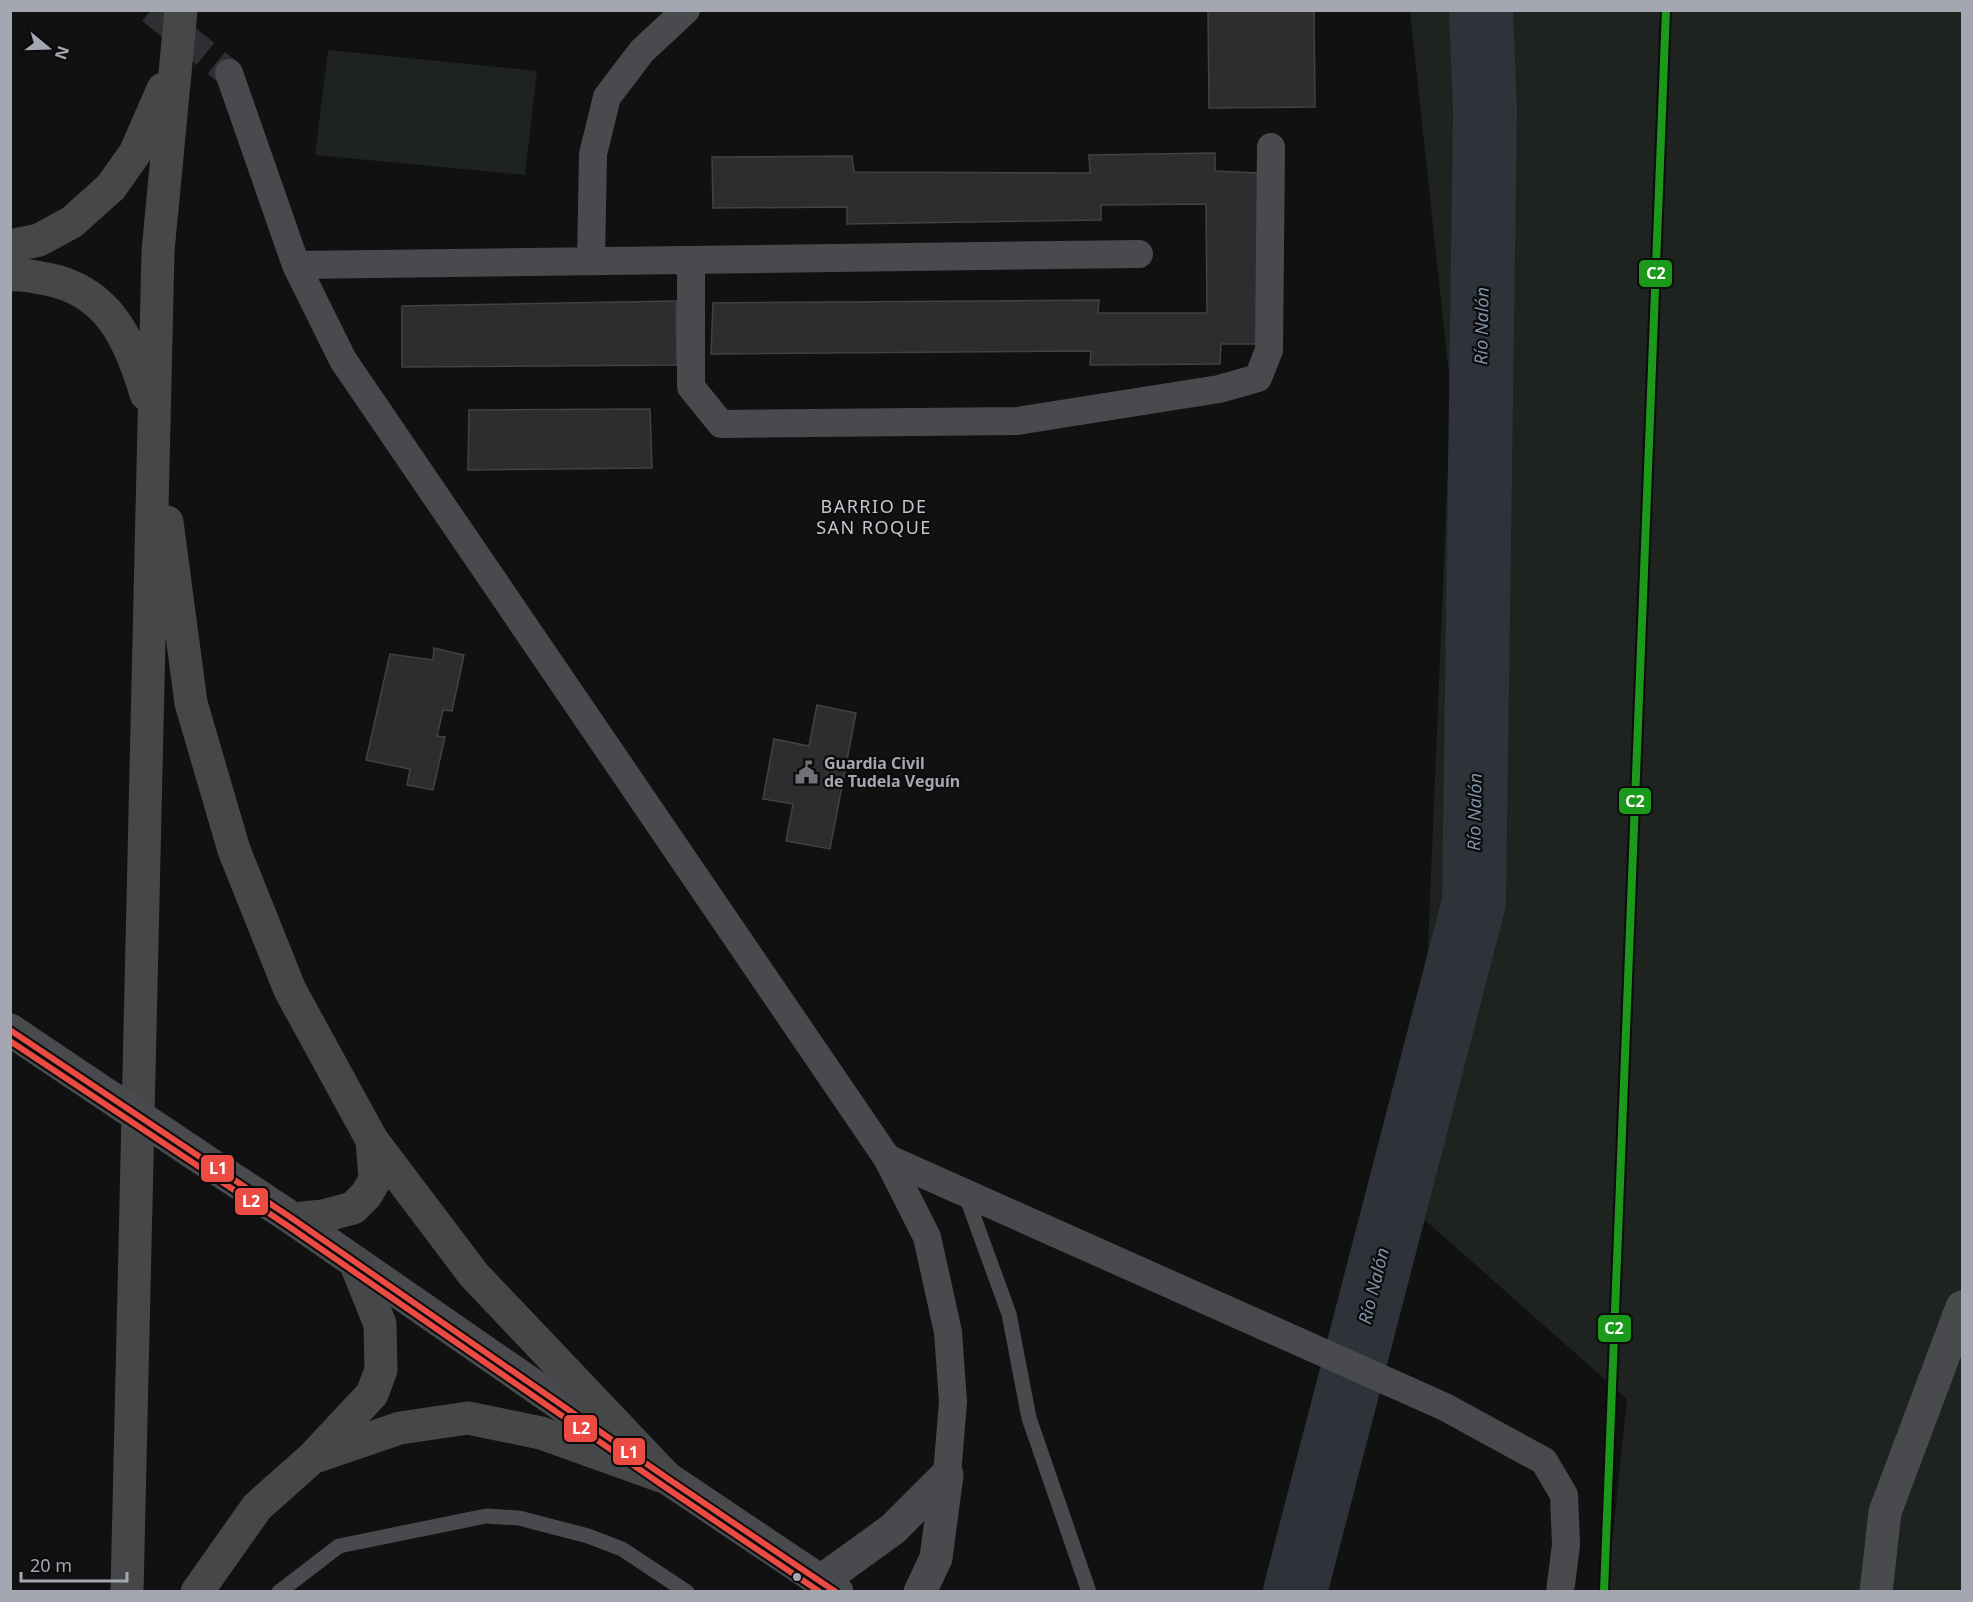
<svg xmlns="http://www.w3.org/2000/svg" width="1973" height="1602" font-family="'Noto Sans',sans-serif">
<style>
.green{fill:#1e231f}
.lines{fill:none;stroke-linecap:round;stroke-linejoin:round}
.river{stroke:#2d3339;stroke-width:64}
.building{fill:#2d2d2f;stroke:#414245;stroke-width:1.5}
.minor-tunnel{stroke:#2e2f32;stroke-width:28;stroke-dasharray:28 14;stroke-linecap:butt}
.service{stroke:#494a4d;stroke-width:15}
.minor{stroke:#494a4d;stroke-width:28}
.tertiary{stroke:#494a4d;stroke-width:33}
.primary{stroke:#464748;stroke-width:33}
.tertiary-bridge{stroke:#494a4d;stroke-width:33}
.bus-1-casing{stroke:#0c0c0d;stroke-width:10}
.bus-2-casing{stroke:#0c0c0d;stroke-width:10}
.bus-1{stroke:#ec4b43;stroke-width:6}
.bus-2{stroke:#ec4b43;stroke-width:6}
.rail-1-casing{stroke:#0c0c0d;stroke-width:12}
.rail-1{stroke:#1a991a;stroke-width:8}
.bus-dot{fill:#a4a7b1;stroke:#0c0c0d;stroke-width:2}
.labels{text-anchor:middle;stroke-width:4.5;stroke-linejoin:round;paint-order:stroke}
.poi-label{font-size:16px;font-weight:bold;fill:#a4a7b1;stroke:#0c0c0d;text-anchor:start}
.water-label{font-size:18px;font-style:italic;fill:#7e93a9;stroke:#0c0c0d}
.neighbourhood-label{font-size:18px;letter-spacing:1.5px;fill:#c4c6ce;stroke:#0c0c0d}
.line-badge{stroke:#0c0c0d;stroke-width:2}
.badge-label{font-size:16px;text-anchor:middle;font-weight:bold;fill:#fff}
</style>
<rect width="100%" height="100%" fill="#111112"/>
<path class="green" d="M1410,11H1962V1591H1607L1627,1399L1417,1213L1451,393Z
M328,50L537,71L525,175L315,155Z"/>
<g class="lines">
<path class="river" d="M1295,1592L1474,902L1485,111L1481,10"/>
</g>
<path class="building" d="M1208,10H1314L1315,107L1209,108Z
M1215,153V171L1258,173L1260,344H1221L1220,364L1090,365L1091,351L711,354L713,303L1099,300L1098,313H1207L1206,204L1101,205V220L847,224V207L713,208L712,157L852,156L854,172L1090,173L1089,155Z
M676,301L677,365L402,367V306Z
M650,409L652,468L468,470L469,410Z
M434,648L464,655L452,711L443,710L437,736L445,737L433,790L407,785L410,769L366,760L390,654L433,660Z
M817,705L856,713L830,849L786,841L793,804L763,799L774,739L809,746Z"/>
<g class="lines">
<path class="minor-tunnel" d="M151,10L229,73"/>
<path class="service" d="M965,1193L1009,1314L1029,1418L1089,1592
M279,1592L339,1546L486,1516L519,1518L588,1536L622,1549L687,1592"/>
<path class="minor" d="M229,73L296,265L343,360L887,1158L927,1237L948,1332L953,1402L947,1475
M691,260V387L721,424L1017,421L1219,389L1258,378L1269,350L1271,147
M591,261L593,154L607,97L642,51L686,10
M296,265L1139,254
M887,1158L1445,1407L1544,1461L1564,1495L1566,1545L1560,1592"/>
<path class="tertiary" d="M10,1030L62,1065
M189,1150L293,1219L667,1478L837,1592
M821,1581L893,1529L947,1475
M920,1592L936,1558L947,1475
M1876,1592L1885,1512L1962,1307"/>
<path class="primary" d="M10,246L39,240L72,222L111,187L135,153L163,89
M10,275C23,274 34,277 47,279C109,291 130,340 146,394
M167,522L191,703L234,850L290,990L372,1140L474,1275L667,1478
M293,1219L323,1216L353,1208L366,1195L375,1180L372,1140
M315,1455L372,1394L381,1370L380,1324L355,1262
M127,1592L158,251L181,10
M197,1592L257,1507L312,1458L400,1428L468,1418L541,1433L661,1476"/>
<path class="tertiary-bridge" d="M62,1065L189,1150"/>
<defs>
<path id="bus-1" d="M10,1030L293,1219L667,1478L836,1592"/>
<path id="bus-2" d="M10,1041L288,1226L662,1485L820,1592"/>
</defs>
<use href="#bus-1" class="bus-1-casing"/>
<use href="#bus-2" class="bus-2-casing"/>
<use href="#bus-1" class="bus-1"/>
<use href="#bus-2" class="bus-2"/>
<defs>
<path id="rail-1" d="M1604,1592L1666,10"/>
</defs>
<use href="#rail-1" class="rail-1-casing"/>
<use href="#rail-1" class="rail-1"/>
</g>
<defs>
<symbol id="civic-bare" viewBox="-9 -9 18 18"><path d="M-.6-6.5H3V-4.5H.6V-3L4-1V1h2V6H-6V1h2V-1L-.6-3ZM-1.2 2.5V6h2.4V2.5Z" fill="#717279" stroke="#0c0c0d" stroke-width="2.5" paint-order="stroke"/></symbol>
</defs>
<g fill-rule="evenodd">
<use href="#civic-bare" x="790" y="756" width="33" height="33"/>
</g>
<circle class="bus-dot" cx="797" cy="1577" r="5"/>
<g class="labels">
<g class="poi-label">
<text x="824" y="769">Guardia Civil<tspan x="824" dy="18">de Tudela Veguín</tspan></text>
</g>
<g class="water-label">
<text transform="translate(1482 326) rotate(-89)" y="6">Río Nalón</text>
<text transform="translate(1475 812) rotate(-89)" y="6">Río Nalón</text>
<text transform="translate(1374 1286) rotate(-76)" y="6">Río Nalón</text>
</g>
<g class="neighbourhood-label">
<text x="874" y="513">BARRIO DE<tspan x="874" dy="21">SAN ROQUE</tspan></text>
</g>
</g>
<g class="line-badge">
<rect x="1638" y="259" width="35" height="29" rx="6" fill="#1a991a"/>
<rect x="1618" y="787" width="34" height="28" rx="6" fill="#1a991a"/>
<rect x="200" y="1154" width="35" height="29" rx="6" fill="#ec4b43"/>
<rect x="234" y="1187" width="35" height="29" rx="6" fill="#ec4b43"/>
<rect x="1597" y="1314" width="35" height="29" rx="6" fill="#1a991a"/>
<rect x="563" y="1414" width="35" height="29" rx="6" fill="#ec4b43"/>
<rect x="612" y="1437" width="34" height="29" rx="6" fill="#ec4b43"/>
</g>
<g class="badge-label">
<text x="1656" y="279">C2</text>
<text x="1635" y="807">C2</text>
<text x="218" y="1174">L1</text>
<text x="251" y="1207">L2</text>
<text x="1614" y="1334">C2</text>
<text x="581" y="1434">L2</text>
<text x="629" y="1458">L1</text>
</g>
<rect width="1973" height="1602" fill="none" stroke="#a4a7b1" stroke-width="24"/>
<g transform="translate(48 48) rotate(109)" stroke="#0c0c0d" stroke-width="4.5" paint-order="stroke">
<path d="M0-4.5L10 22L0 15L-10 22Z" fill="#a4a7b1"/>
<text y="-9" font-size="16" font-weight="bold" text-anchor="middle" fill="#a4a7b1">N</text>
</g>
<path d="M21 1572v9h106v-9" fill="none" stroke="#a4a7b1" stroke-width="3"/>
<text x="30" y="1572" font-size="18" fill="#a4a7b1" stroke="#0c0c0d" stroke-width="4.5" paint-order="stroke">20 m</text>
</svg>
